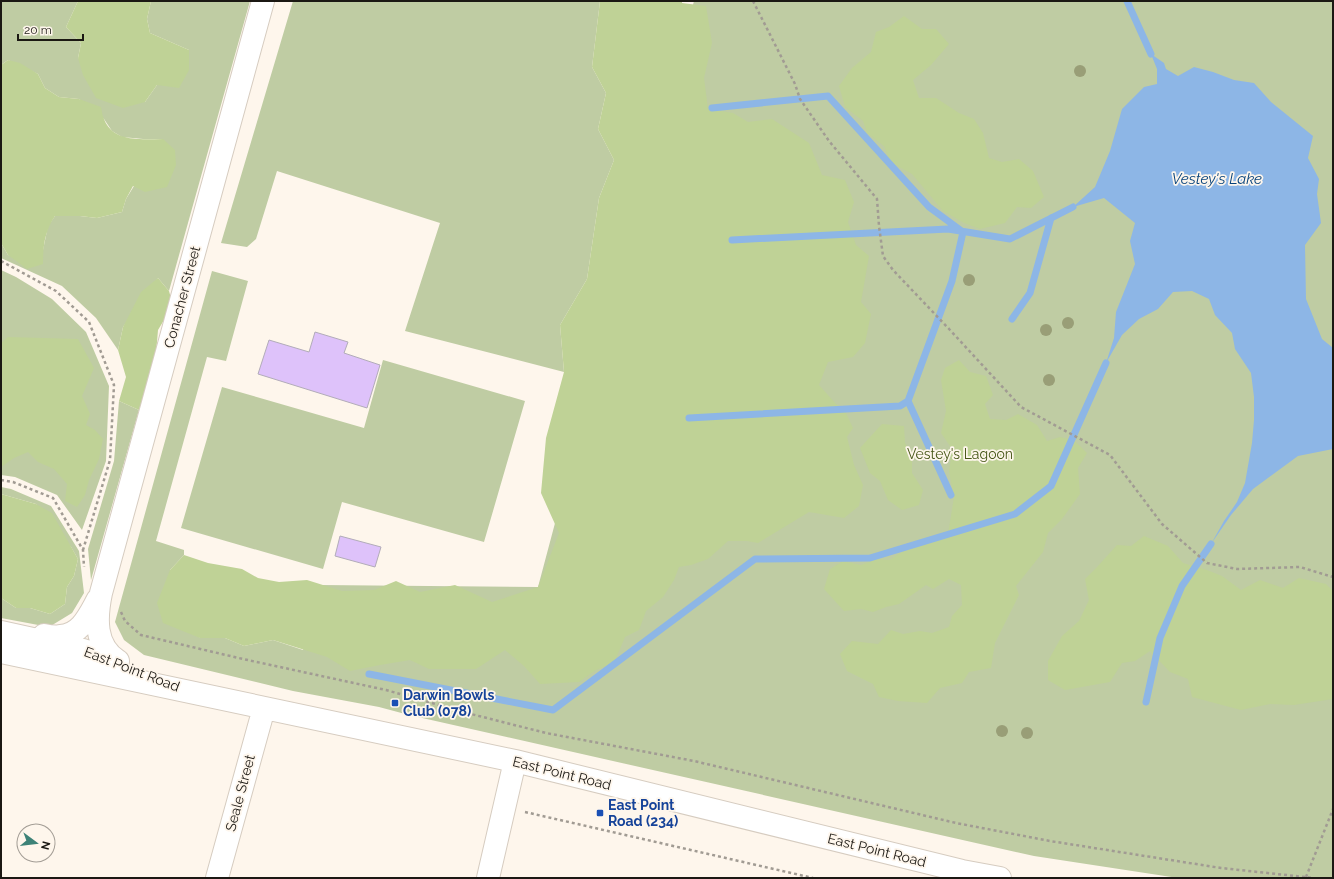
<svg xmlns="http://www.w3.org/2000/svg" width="1334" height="879" font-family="Raleway,sans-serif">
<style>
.green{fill:#bfcca3}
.forest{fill:#bfd296}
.water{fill:#8db6e6}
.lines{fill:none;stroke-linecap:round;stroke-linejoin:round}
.stream{stroke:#8db6e6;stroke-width:7}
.building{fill:#dec2fa;stroke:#b2acb9}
.minor-casing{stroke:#d6ccc0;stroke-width:24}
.path{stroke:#a19b93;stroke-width:2.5;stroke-dasharray:3 3;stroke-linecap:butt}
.minor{stroke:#fff;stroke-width:22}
.tree{fill:#999e77}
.transit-dot{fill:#1a4fb4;stroke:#fef6ec;stroke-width:1.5}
.labels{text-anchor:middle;stroke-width:3.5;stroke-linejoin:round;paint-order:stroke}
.street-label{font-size:14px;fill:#1b1813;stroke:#fef6ec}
.park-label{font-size:14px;fill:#465617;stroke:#fef6ec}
.transit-label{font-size:14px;font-weight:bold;fill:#164399;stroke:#fef6ec;text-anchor:start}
.water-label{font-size:15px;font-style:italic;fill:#05417a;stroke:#fef6ec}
</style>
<rect width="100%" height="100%" fill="#fef6ec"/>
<path class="green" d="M1,1H78L66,27L81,43L78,58L145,102L157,85L189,50L150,33L147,19L151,1H250L169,291L158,278L123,327L118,350L96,318L62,286L1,258V243L8,255L42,264L43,250L48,226L55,216H80L97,218L122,212L126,199L163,139H143L122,137L112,131L104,119L79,99L59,97L45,88L38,74L8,60L1,65Z
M293,1H600L592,67L606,93L598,129L614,160L599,198L587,279L560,325L564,372L405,331L440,223L277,171L256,239L247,247L221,243Z
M694,1H1333V878H1178L1034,856L409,715L379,707L293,691L144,655L124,640L115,622L212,271L248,281L226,361L207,357L156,541L184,550V555L170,570L200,638H225L244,646L273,640L303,650L320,585L538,587Z
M1,270L16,277L52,299L86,332L109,386L106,461L82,530L57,495L15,477L1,475Z
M383,360L525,401L484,542L342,502L323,569L181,528L222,387L364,428Z
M119,401L139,410L91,580L88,549L114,461Z
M1,487L11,489L51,506L79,551L84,593L72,613L49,627L1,618V598L16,608H30L50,614L65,604L67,587L74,576L78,559L71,547L36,504L1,494Z"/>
<path class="forest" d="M78,1H151L147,19L150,33L189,50V70L179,88L157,85L145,102L123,108L96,98L83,75L78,58L81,43L66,27Z
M600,1H682V3L706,6L712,43L704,78L708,109L733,113L748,122L772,119L809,143L822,175L845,180L854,202L848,222L856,245L869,256L861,302L871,314L865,343L853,357L828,362L819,385L836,404L845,411L853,428L847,437L854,465L863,485L859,506L844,518L809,512L758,543L747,541H728L708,559L691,565L679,567L674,580L663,597L646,611L639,630L625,637L614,663L596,670L579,682L540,684L524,666L505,650L476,669H429L410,660L380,665L350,671L327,657L273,640L244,646L225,638H200L163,623L157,603L170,570L184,555L208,563L242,569L258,578L279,582L307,580L342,591L374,590L396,581L420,592L455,585L492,602L538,587L559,533L541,493L546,438L564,372L560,325L587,279L599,198L614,160L598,129L606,93L592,67Z
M904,16L922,29H936L949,44L931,65L913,80L919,98H936L959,113L974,119L983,133L989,158L1002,162L1019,159L1033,171L1044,197L1031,208L1017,207L1005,223L980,229L964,223L943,211L912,174L890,162L884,146L867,133L863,121L845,107L839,86L852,68L871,52L876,32L889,27Z
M8,60L20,63L38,74L45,88L59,97L79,99L101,107C102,111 102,115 104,119C113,143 142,139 163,139L175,150L176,165L167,187L145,192L133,186L126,199L122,212L97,218L80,216H55C45,231 43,245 43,264L27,269L8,255L1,243V65Z
M158,278L169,291L173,305L158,330L155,365L139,410L119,401L126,377L118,350L123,327L141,292Z
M8,337L78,339L94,368L82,396L90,414L86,425L95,430L103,439L99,459L89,480L85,495L77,507L65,501L67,484L54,469L38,462L28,452L14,458L1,467V343Z
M959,360L970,372L986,376L993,395L985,404L990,419L1006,420L1018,414L1037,425L1047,441L1060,437L1074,440L1087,453L1078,468L1080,494L1062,519L1048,533L1043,552L1016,586L1019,595L995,643L991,668L969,672L962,683L940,688L927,703L898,701L879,697L873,684L847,671L840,654L852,641L878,644L891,630L903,634L920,631L932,633L949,627L952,616L962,605L961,585L949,579L933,589L926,585L899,604L886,607L873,612L861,609L844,611L824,589L830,569L843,561L861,565L876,559L889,560L907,549L948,534L954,497L949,472L952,449L941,433L946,411L941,380L945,368Z
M882,424L904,426L905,443L912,455V473L923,490L919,505L902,510L888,500L880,481L870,473L860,448Z
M1,494L36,504L52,513L78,559L74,576L67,587L65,604L50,614L30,608H16L1,598Z
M1144,536L1168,546L1183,563L1207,570L1222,576L1241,590L1260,580L1283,588L1299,578L1326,584L1333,591V699L1294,705L1270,704L1241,710L1192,697L1188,679L1170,672L1150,651L1135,661L1122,663L1110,682L1065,690L1048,680V661L1062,636L1079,621L1089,600L1085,579L1098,566L1117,545L1131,546Z"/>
<path class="water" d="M1151,54L1164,63L1166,69L1178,76L1194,67L1213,72L1234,80L1254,83L1271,102L1313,136L1308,158L1319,179L1317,194L1321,223L1305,245L1306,299L1322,339L1333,348V449L1298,456L1253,489L1231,515L1211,544L1224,521L1237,502L1245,483L1252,443L1254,420V397L1251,373L1235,349L1232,333L1215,315L1209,299L1192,291L1173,292L1158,309L1139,319L1122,335L1106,363L1114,338L1116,312L1135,264L1130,241L1135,223L1104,198L1073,207L1095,187L1110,151L1122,109L1144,87L1157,84V69Z"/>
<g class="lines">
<path class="stream" d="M1127,1L1151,54
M732,240L948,229L1010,239L1073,207
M1012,319L1030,293L1051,218
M908,401L951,495
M689,418L900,406L908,401L952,281L963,232L929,207L828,96L712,108
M369,674L553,710L755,559L870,558L1015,514L1051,486L1106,363
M1146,702L1160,638L1182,586L1211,544"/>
</g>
<path class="building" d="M315,332L348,342L344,353L380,365L367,408L258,374L269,340L309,352Z
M340,536L381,547L375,567L335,556Z"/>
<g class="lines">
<defs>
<path id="minor" d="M1,632L83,650L118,661
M44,635C49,636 55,637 60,636C81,635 89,615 98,599
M1,652L515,761L962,871L1000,878
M118,661C94,646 96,617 101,593L263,1
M217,878L264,708
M488,878L515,761"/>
</defs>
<use href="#minor" class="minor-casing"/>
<path class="path" d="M753,1L795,84L800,99L829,141L877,199L879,226L883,256L893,270L950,330L1021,407L1110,455L1162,524L1207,563L1237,569L1300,567L1333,577
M1,261L56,291L89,322L114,385L110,460L83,550
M1,480L13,482L53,498L83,550L84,567
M121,612L125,621L141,635L243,659L386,690L467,713L546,733L694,761L956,823L1050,841L1221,868L1314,878
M525,812L813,878
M1306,877L1333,809"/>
<use href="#minor" class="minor"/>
</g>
<g class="tree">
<circle cx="1080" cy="71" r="6"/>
<circle cx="969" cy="280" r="6"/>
<circle cx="1068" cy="323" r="6"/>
<circle cx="1046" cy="330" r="6"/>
<circle cx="1049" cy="380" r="6"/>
<circle cx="1002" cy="731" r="6"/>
<circle cx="1027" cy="733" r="6"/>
</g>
<g class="transit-dot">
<rect x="391" y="699" width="8" height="8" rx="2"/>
<rect x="596" y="809" width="8" height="8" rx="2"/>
</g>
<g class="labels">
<g class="street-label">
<text transform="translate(182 297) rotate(-75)" y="5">Conacher Street</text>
<text transform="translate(132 669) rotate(21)" y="5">East Point Road</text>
<text transform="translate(562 773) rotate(14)" y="5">East Point Road</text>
<text transform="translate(240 793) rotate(-75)" y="5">Seale Street</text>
<text transform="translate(877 850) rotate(14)" y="5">East Point Road</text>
</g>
<g class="park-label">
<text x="960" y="459">Vestey's Lagoon</text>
</g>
<g class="transit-label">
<text x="403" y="700">Darwin Bowls<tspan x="403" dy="16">Club (078)</tspan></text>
<text x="608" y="810">East Point<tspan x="608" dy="16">Road (234)</tspan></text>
</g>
<g class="water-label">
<text x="1217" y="184">Vestey's Lake</text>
</g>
</g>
<rect width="1334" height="879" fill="none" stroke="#1b1813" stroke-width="4"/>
<g transform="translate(36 843) rotate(105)"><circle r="19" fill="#fef6ec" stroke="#a39d95"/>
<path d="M0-3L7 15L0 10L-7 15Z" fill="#3d8277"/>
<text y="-6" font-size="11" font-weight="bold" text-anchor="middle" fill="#1b1813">N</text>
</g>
<path d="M18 34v6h65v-6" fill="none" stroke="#1b1813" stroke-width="2"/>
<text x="24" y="34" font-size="12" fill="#1b1813" stroke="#fef6ec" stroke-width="3" paint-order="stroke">20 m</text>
</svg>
